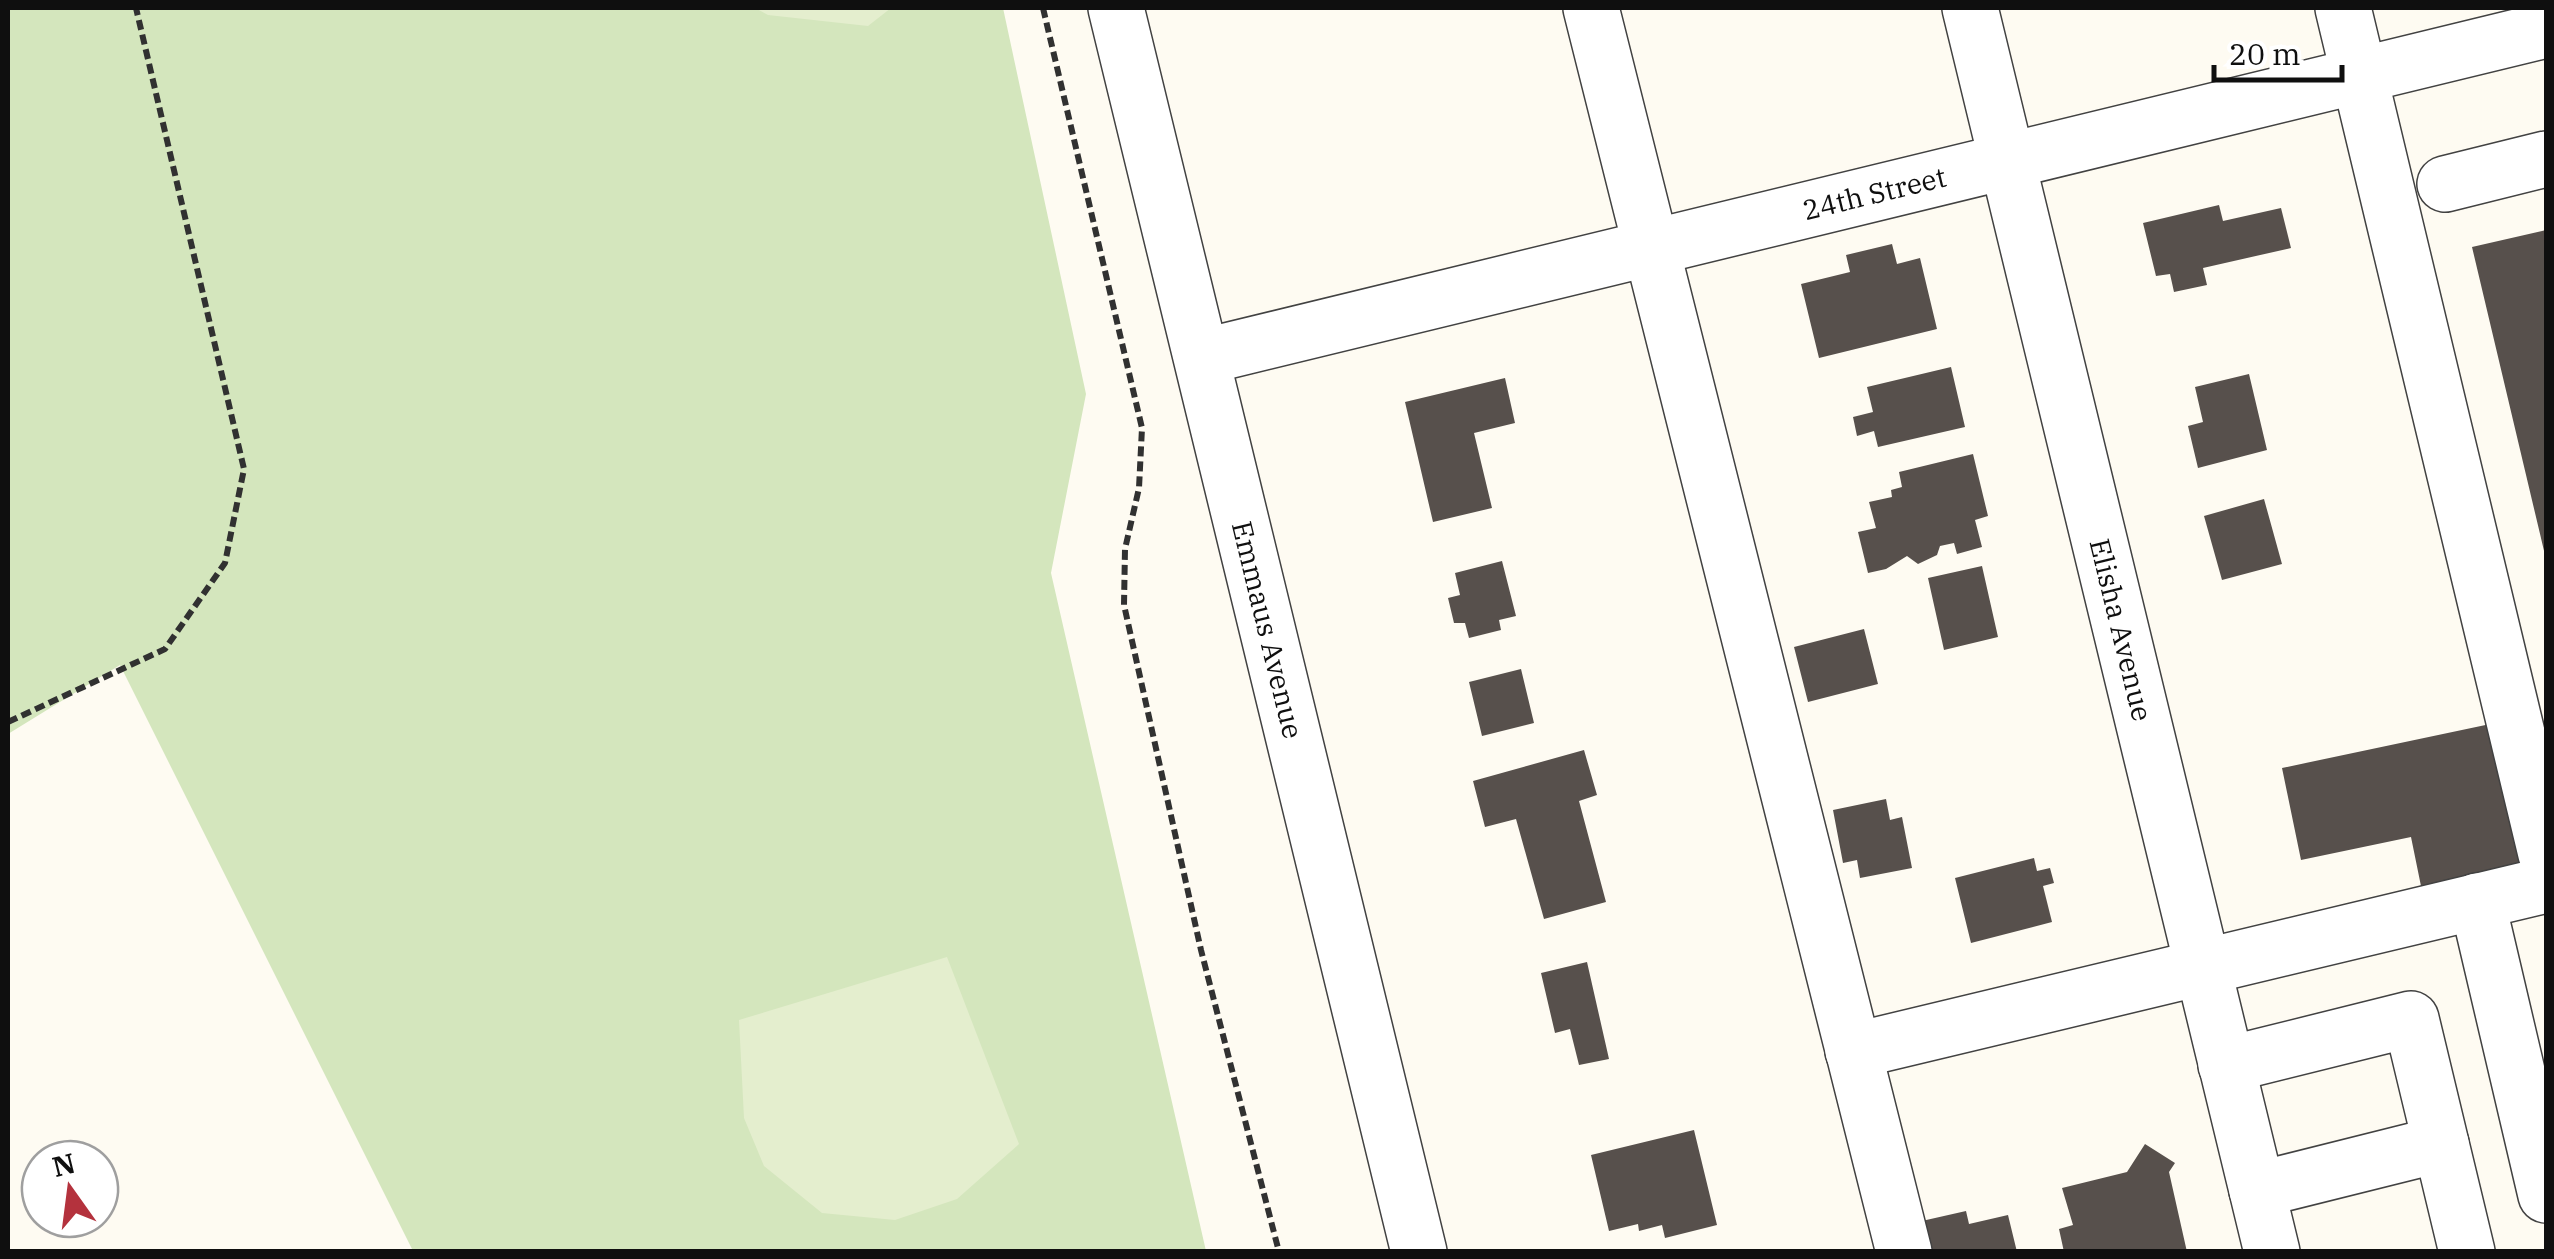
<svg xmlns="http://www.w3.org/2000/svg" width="2554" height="1259" font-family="'IBM Plex Serif',serif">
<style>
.park{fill:#d4e6bd}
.pitch{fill:#e4eece}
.building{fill:#57504c}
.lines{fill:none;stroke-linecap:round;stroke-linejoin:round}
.minor-casing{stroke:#424242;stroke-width:58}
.path{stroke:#313131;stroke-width:6;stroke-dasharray:10 5;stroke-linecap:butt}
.minor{stroke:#fff;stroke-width:55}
.labels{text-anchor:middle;stroke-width:10;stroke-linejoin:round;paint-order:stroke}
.street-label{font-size:28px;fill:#0f0f0f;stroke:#fff}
</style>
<rect width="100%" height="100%" fill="#fefbf2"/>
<path class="park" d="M8,8H1003L1086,394L1051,573L1206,1251H413L120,665L8,734Z"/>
<path class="pitch" d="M755,8H891L868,26L768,15Z
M947,957L1019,1144L957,1199L895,1220L822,1213L764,1166L744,1118L739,1020Z"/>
<path class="building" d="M2219,205L2223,221L2281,208L2291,248L2203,268L2207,285L2174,292L2170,274L2156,276L2143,223Z
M2546,230V554L2545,555L2472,247Z
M1892,244L1897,264L1920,258L1937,329L1819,358L1801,284L1850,272L1846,255Z
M1951,367L1965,427L1878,447L1874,431L1857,436L1853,417L1873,412L1867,387Z
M2249,374L2267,450L2198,468L2188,426L2203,422L2195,387Z
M1505,378L1515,423L1474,433L1492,508L1433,522L1405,402Z
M1973,454L1988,516L1975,520L1982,547L1957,554L1954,543L1940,546L1937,555L1918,564L1907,556L1886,569L1868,573L1858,532L1876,528L1869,502L1892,497L1891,490L1902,487L1899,472Z
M2264,499L2282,564L2222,580L2204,516Z
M1502,561L1516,616L1499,620L1501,630L1469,638L1465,623H1454L1448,598L1460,595L1455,573Z
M1982,566L1998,637L1944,650L1928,578Z
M1864,629L1878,684L1808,702L1794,647Z
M1521,669L1534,723L1482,736L1469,682Z
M2495,723L2525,870L2422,891L2411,837L2301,860L2282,768Z
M1584,750L1597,795L1579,801L1606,902L1544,919L1516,819L1485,827L1473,781Z
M1886,799L1890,820L1902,817L1912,868L1860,878L1857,860L1843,863L1833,810Z
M2034,858L2037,871L2050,868L2054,883L2043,886L2052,922L1971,943L1955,878Z
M1587,962L1609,1059L1579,1065L1570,1029L1555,1033L1541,973Z
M1694,1130L1717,1225L1665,1238L1662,1225L1639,1231L1638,1224L1609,1231L1591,1155Z
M2145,1144L2175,1163L2169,1172L2187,1252H2064L2059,1229L2073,1225L2062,1188L2127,1172Z
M1966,1211L1969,1224L2008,1215L2017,1252H1920L1913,1223Z"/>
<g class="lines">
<defs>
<g id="minor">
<path id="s1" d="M1116,8L1419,1252"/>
<path d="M1591,8L1904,1252"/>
<path id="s2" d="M1970,8L2272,1252"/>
<path d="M2343,8L2546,854"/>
<path d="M2445,184L2546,159"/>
<path id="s3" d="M1202,357L2546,30"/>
<path d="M2477,901L2546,1195"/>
<path d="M1853,1051L2546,885"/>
<path d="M2226,1065L2411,1019L2467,1252"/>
<path d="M2257,1190L2441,1144"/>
</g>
</defs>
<use href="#minor" class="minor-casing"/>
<path class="path" d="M1043,8L1142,428L1139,488L1125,549L1124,605L1201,950L1279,1252
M8,722L165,649L225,563L244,469L136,8"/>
<use href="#minor" class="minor"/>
</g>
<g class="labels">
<g class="street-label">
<text dy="10" stroke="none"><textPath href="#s3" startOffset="692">24th Street</textPath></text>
<text dy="10" stroke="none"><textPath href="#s1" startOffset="640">Emmaus Avenue</textPath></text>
<text dy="10" stroke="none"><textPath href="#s2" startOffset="640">Elisha Avenue</textPath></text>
</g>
</g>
<rect width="2554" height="1259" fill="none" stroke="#0f0f0f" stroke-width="20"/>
<g transform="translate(70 1189) rotate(346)"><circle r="48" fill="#ffffff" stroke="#9f9f9f" stroke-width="2.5"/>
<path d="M0-8L18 38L0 25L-18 38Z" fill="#b4323d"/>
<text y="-15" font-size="28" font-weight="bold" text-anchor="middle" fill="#0f0f0f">N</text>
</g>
<path d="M2214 65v15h128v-15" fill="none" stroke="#0f0f0f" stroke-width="5"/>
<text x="2229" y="65" font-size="30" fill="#0f0f0f" stroke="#ffffff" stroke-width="8" paint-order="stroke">20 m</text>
</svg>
